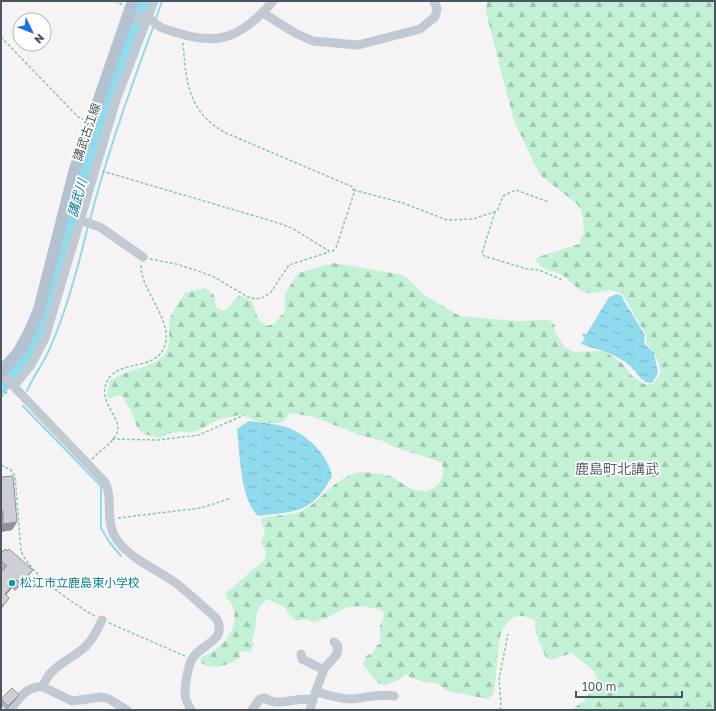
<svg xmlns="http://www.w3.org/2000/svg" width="716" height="711" font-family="'Golos Text','Noto Sans JP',sans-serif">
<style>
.forest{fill:url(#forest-firs)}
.water{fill:url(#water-ripples)}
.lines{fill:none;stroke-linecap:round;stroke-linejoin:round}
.stream{stroke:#90daee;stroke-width:2}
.river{stroke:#90daee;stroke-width:13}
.path{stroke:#7ad0a6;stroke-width:1.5;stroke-dasharray:3 2;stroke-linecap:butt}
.minor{stroke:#c1cad2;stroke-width:9}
.major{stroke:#b3c2d1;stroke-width:12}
.wall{fill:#b0b2b7}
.shaded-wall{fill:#909195}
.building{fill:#cdcfd5;stroke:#909195}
.culture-dot{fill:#0f9aa8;stroke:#fff;stroke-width:1.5}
.labels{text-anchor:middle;stroke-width:3.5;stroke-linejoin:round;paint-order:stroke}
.street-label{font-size:12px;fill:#4a5661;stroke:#fff}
.culture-label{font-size:12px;fill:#0d838f;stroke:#fff;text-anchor:start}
.water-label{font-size:13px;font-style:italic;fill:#0c7c9b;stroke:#fff}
.quarter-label{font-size:14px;fill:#5f6368;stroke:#fff}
</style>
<defs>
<pattern id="forest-firs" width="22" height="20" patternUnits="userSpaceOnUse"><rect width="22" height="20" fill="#c3f1d5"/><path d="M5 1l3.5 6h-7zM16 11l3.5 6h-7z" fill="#a0c6b0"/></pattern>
<pattern id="water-ripples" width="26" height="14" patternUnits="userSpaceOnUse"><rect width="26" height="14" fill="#90daee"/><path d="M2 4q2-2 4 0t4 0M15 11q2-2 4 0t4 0" fill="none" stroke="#78b4c4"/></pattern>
</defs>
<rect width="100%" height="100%" fill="#f5f3f3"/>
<path class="forest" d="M487,1H715V710H571L584,701L598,683L594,671L572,653L551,660L546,658L536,633L535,621C520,612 510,615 502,631C498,639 496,680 494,693L488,699L448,691L437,683H428L411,678L406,674L399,680L385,685L378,683L363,665L366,656L373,653L377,645L380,644C382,638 379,634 380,628C380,621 385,621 384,613L380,609L360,606L347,607L327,618L314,622L306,619L296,621L287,612L285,607L267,599C248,616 261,620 252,639L254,645L250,652L242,651L239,654L240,658C227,665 213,672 200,662L201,657C220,650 238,633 234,610C233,603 227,600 225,594L264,560C268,553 265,549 261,543L265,531L261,521L262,518C276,514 291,517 304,510C323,499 334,479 356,473C362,471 388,474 394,478C403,483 410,490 421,491C437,492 448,476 441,462L397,448L383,441L360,435L314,417L290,413L283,422C266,425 257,423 243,414L217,420L197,431L170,433L160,438L144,434L137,427L132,413L122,396L117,395L109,399L107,396L109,382C126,368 150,370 164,355C174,343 165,327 172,314C175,307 181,300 185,293L205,288L214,295L216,307L221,310H226L239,295L252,301L258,319L266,326L274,324L285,311V294L298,273L333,263L398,274L406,277L423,294L460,316L517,321L549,320L555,325L554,330L565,348L575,352L604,351L622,363L631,375L644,384H653L661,373L656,355L646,343V333C638,324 626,297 621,294C607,286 601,295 588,293C577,291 570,279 560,274C551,270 542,270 536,261L538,257L579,244L584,232L582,211L577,204L540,175L514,121L486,12Z"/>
<path class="water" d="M617,294L622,296L624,301L645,335L644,343L654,353L658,373L652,383C641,383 637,372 630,366C616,353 599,350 581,344L585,338L582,335L584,333L586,335L609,297Z
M249,421C260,423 272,423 283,426C305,432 328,454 332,476C312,514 296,511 258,516C240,499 240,453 237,429Z"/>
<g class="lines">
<path class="stream" d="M156,19L162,1
M90,220C107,154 130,89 154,25
M27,391C33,376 44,363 50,348C67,309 78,267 88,226
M23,406L101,486V528L110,543L121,556"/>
<path class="river" d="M1,388L21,366L34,347L45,314L92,144L143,1"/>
<path class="path" d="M115,1L123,5
M1,37L78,117L83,119
M102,171L272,221L292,228L329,251H333L336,248L354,193L353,187L226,133C188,113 186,81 183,43
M354,190L403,203L447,220L473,219L497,211L503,196L516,190L549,202
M495,212L482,253L484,256L527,269L539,270L563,280
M150,259L176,264L198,271L214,277L248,297L256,299L264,297L271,292L289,265L329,252
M1,397L7,392
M112,439L158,440L199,435L244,415
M92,459C100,451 111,444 116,435C126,419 93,401 109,378C122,359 162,372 166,340C169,316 141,290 141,265
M1,465L11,470L15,476L21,551C30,574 73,604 95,616
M118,518L201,508L231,498
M109,623L185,656
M500,710L501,706L499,679L508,634"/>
<path class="minor" d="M263,13L295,33L313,41L358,45L420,29L435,17L437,9L434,1
M126,19L149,17C158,28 164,29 178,33C221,47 244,35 273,1
M80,220L100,227L143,257
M1,373L104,481C114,497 105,518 114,535C127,559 156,568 177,584C190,594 203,607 216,618C229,641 201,643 192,659C188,666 183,691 186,699C187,703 189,706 191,710
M14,386L31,365L45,338L116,100L154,1
M301,654L302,659L320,668L323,672L314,696
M322,671L337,654L338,646L334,642
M43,687L72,701L102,697L109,699L127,710
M317,692C328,695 339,699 351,699C368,698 376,693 394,696
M10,710C18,699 28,685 43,687C49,666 71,660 85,647C93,640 97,630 102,620
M252,710L260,699L265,698C279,708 296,696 313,700L310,710"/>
<path class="major" d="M1,372L18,353L29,333L39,310L75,169L133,1"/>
</g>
<path class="wall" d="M1,477L17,522L12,530L1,532Z
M1,553L33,570L27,578L15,591L12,588L6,595L4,606L1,609Z
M12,688L16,699L6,710L1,705V699Z"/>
<path class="shaded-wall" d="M17,522L12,530L1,532V527L3,524Z
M33,570L27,578L15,591L21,583Z
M17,580L12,588L1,601L5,594Z
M19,695L16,699L6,710L8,706Z"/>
<path class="building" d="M13,476L17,522L3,524V511H1V477Z
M5,549L7,551L9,549L33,570L21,583L17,580L5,594L9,598L3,606L1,604V572L7,566L1,561V553Z
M12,688L19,695L8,706L1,699Z"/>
<circle class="culture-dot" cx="12" cy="583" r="4"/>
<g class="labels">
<g class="street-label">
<text transform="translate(87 132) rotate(-71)" y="4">講武古江線</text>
</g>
<g class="culture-label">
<text x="20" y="587">松江市立鹿島東小学校</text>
</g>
<g class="water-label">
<text transform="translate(77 198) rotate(-74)" y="5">講武川</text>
</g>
<g class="quarter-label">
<text x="617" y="474">鹿島町北講武</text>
</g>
</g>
<rect width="716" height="711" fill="none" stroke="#4a5661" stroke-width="4"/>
<g transform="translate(32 32) rotate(133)"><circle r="19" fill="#ffffff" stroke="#b7bbc0"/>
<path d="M0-3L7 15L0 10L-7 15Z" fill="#1a73e8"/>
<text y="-6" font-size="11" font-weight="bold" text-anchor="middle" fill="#4a5661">N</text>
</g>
<path d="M576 691v6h106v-6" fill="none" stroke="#4a5661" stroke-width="2"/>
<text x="582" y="691" font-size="12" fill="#4a5661" stroke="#ffffff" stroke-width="3" paint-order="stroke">100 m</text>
</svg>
